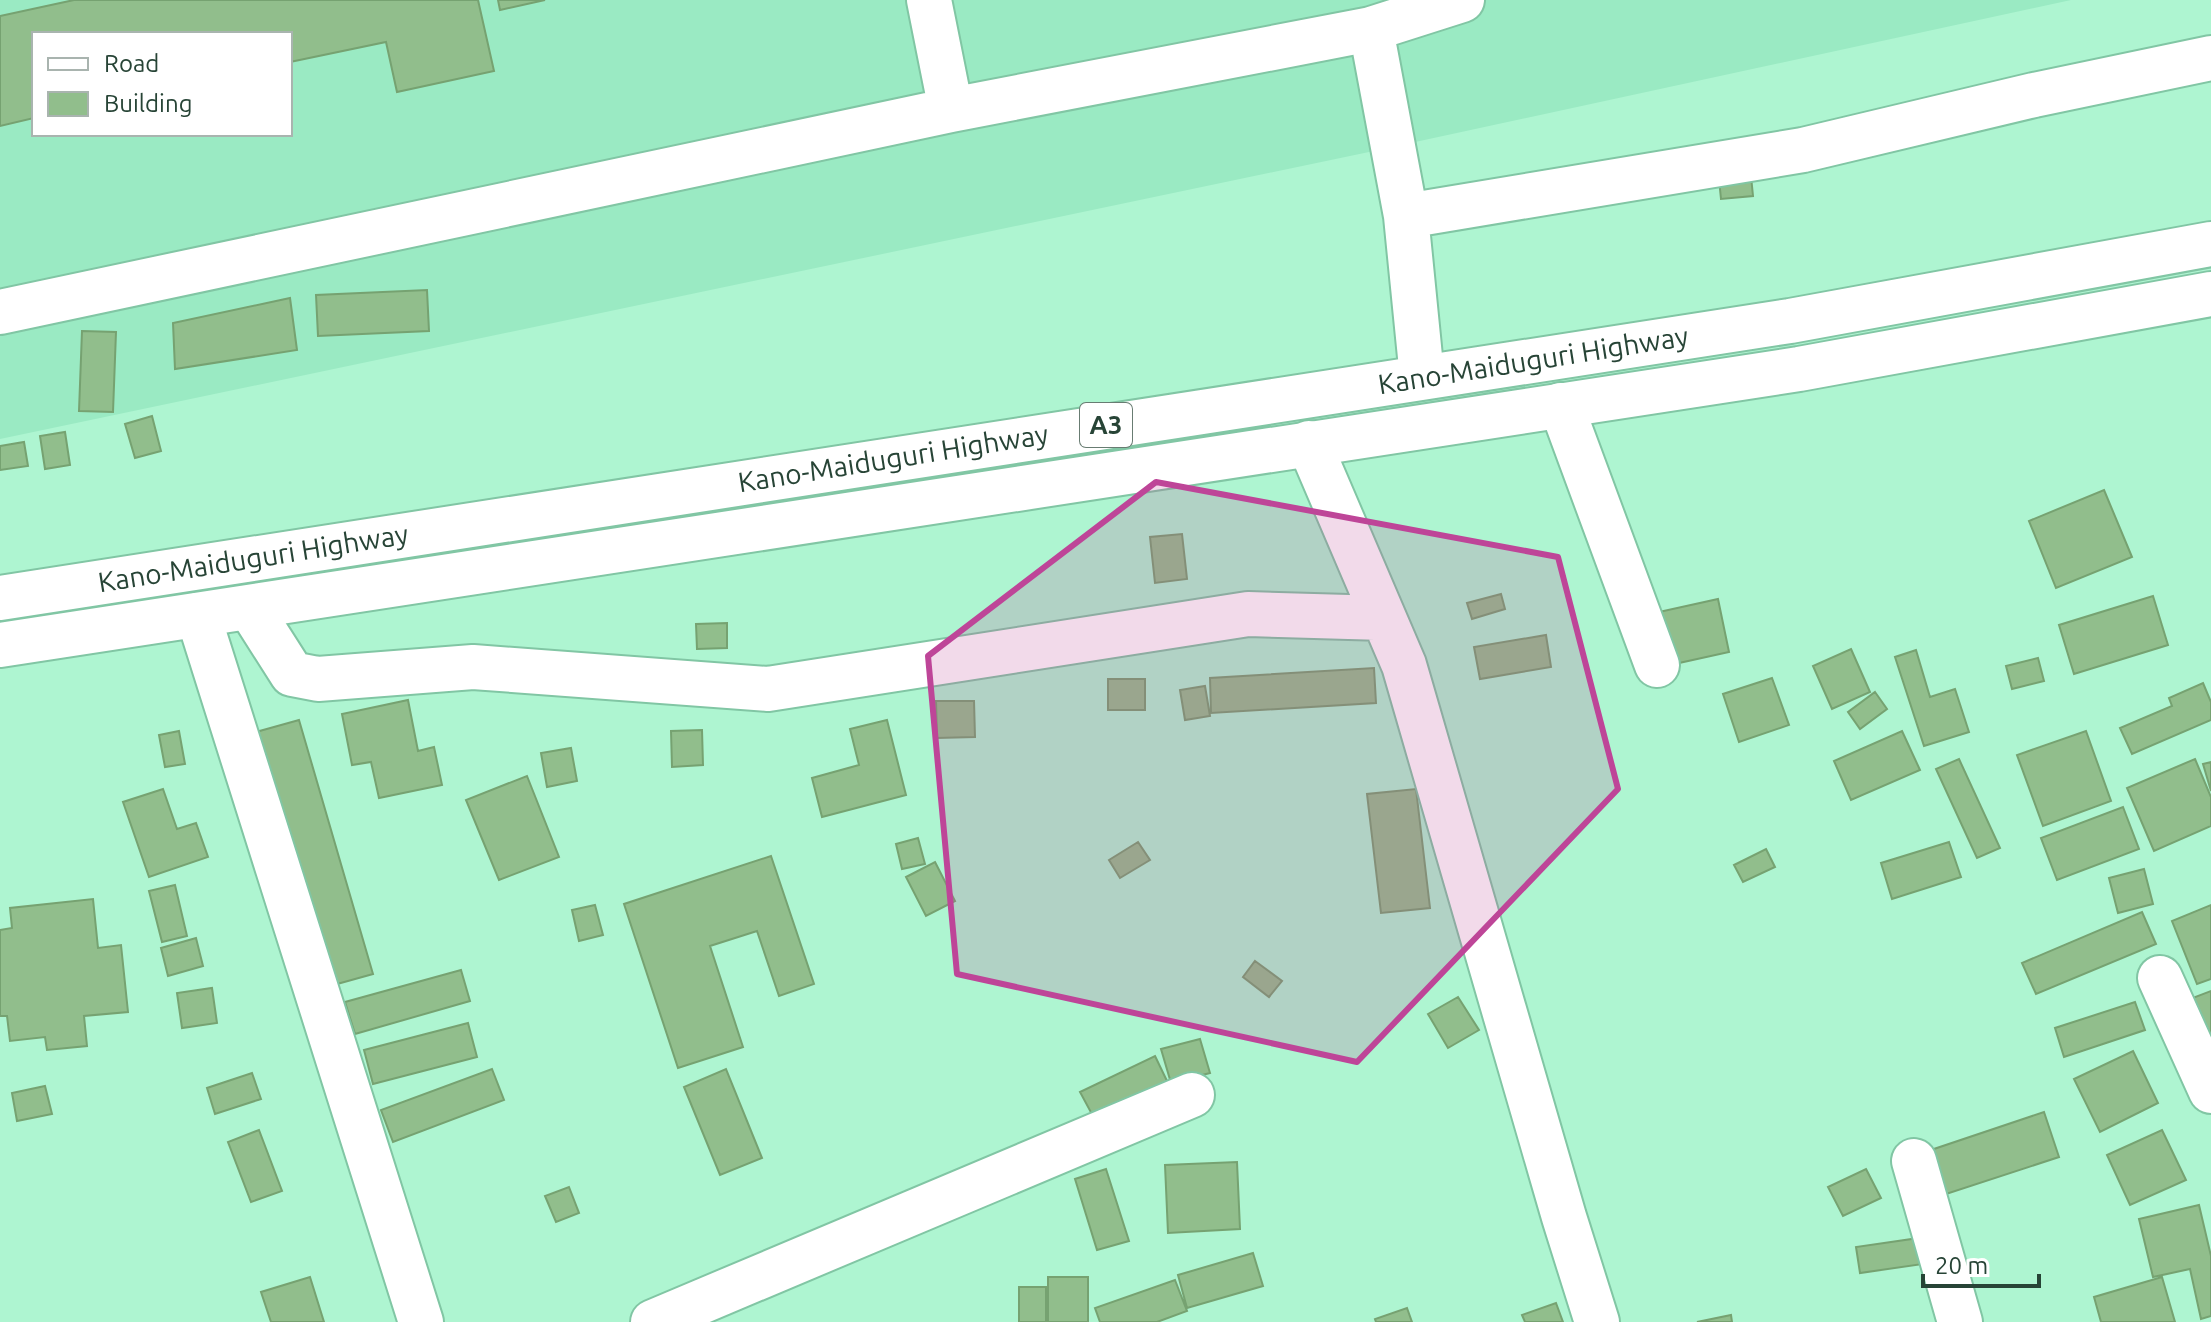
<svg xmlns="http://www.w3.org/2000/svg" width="2211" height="1322" font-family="Ubuntu,sans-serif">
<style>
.built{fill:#9aeac3;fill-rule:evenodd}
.building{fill:#91be8c;stroke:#76a271;stroke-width:2}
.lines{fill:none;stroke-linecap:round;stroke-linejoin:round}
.minor-casing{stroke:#81c6a4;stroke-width:48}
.highway-casing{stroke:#81c6a4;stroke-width:48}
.minor{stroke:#fff;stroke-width:44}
.highway{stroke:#fff;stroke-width:44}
.marked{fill:#be4598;fill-opacity:0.2;stroke:#be4598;stroke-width:6;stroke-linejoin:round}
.labels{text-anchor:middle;stroke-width:6;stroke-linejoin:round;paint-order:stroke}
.shield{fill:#fff;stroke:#687c72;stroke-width:2}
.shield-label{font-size:26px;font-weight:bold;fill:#274436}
.street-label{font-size:28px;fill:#274436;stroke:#fff}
</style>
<rect width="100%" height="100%" fill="#aef5d1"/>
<path class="built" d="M0,0H2071L1369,152L0,439ZM34,34H290V134H34Z"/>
<path class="building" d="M74,0H478L494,71L397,92L386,42L290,62V34H34V118L0,126V16Z
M498,0H545L500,10Z
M1750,166L1753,196L1721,199L1718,169Z
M427,290L429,331L318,336L316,295Z
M290,298L297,350L175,369L173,323Z
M82,331L116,332L113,412L79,411Z
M152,416L161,451L135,458L125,424Z
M65,432L70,465L45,469L40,436Z
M24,442L28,466L0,470V446Z
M2104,490L2132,557L2056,588L2029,521Z
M1182,534L1187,579L1155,583L1150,537Z
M1501,594L1505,609L1472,619L1467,603Z
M2153,596L2168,645L2074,674L2059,625Z
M1718,599L1729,652L1670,665L1659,612Z
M727,623V648L697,649L696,624Z
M1546,635L1551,667L1480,679L1474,647Z
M1851,649L1870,692L1832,709L1813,666Z
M1916,650L1930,697L1955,689L1969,732L1924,746L1895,657Z
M2038,658L2044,681L2012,689L2006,666Z
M1374,668L1376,703L1211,713L1210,678Z
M1772,678L1789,725L1739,742L1723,694Z
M1108,679H1145V710H1108Z
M2203,683L2211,702V720L2132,754L2120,728L2172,706L2169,698Z
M1205,686L1210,716L1185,720L1180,690Z
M1875,692L1887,709L1860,729L1848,712Z
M408,700L418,751L434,747L442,785L379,798L371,762L352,765L342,714Z
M936,701H974L975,737L937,738Z
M299,720L373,974L330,986L256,732Z
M887,720L906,795L822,817L812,778L859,765L850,729Z
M702,730L703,765L672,767L671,731Z
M179,731L185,764L165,767L159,735Z
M1902,731L1920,770L1851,800L1834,761Z
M2086,731L2111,801L2043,826L2017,755Z
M571,748L577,781L547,787L541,753Z
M1959,759L2000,848L1977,858L1936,769Z
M2195,759L2211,797V826L2154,851L2127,788Z
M2211,762V791L2203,764Z
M527,776L559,857L499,880L466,800Z
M163,789L177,829L196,823L208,857L149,877L123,802Z
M1416,789L1430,908L1381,913L1367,794Z
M2123,807L2139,849L2057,880L2041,838Z
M918,838L925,864L902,869L896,844Z
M1138,842L1150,860L1120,878L1109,860Z
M1949,842L1961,877L1892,899L1881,863Z
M1766,849L1775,867L1743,882L1734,865Z
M771,856L814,984L779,996L757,931L710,946L743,1047L678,1068L624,904Z
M935,862L955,901L926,916L906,877Z
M2144,869L2153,904L2118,913L2109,878Z
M175,885L187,936L162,942L149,891Z
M93,899L98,948L121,945L128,1012L84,1016L87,1046L47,1050L45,1037L10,1041L7,1016H0V930L12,928L10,908Z
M595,905L603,935L579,941L572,910Z
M2211,905V979L2197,984L2172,921Z
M2142,912L2156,944L2036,994L2022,963Z
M196,938L203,966L168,976L161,948Z
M1255,961L1282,981L1269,997L1243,977Z
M461,970L470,1001L355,1034L345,1002Z
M212,988L217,1023L182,1028L177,993Z
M2211,991V1046L2190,999Z
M1458,997L1479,1030L1448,1048L1428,1014Z
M2135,1002L2145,1030L2064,1057L2055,1028Z
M468,1023L477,1057L373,1084L364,1050Z
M1200,1039L1210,1073L1171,1083L1161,1049Z
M2133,1051L2158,1103L2100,1132L2074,1079Z
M1155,1056L1168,1083L1094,1118L1080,1092Z
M492,1069L504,1100L393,1142L381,1110Z
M726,1069L762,1158L720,1175L684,1087Z
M252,1073L261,1099L215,1114L207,1088Z
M45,1086L52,1114L17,1121L12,1093Z
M2044,1112L2059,1157L1943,1195L1928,1151Z
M259,1130L282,1191L251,1202L228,1142Z
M2162,1130L2186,1180L2130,1205L2107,1155Z
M1237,1162L1240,1229L1168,1233L1165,1165Z
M1106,1169L1129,1241L1097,1250L1075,1179Z
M1866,1169L1881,1198L1843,1216L1828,1187Z
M569,1187L579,1213L556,1222L545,1196Z
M2199,1205L2211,1256V1316L2201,1319L2190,1269L2153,1277L2139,1219Z
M1919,1238L1923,1264L1860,1273L1856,1247Z
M1253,1253L1263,1286L1187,1308L1178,1275Z
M310,1277L324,1322H271L261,1292Z
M1048,1277H1088V1322H1048Z
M2162,1277L2175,1322H2101L2094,1297Z
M1175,1280L1187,1311L1157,1322H1100L1095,1308Z
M1019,1287H1046V1322H1019Z
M1556,1303L1563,1322H1525L1522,1315Z
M1407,1308L1412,1322H1376L1375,1319Z
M1731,1315L1732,1322H1697Z"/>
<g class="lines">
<defs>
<path id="minor" d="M929,0L951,110
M1371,29L1406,216L1422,377
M1406,216L1803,150L2034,95L2211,58
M0,312L951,110L1371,29L1462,0
M1561,405L1657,665
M1309,443L1404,665L1564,1217L1597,1322
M250,608L292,674L318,679L473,667L768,689L1248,614L1384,618
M198,615L421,1322
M2160,978L2211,1091
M1914,1161L1960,1322
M653,1322L1192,1095"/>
<path id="highway" d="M0,598L1790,321L2211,244
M0,645L1799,369L2211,294"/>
</defs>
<use href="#minor" class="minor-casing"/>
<use href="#highway" class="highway-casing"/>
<use href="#minor" class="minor"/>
<use href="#highway" class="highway"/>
</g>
<path class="marked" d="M1156,482L1558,557L1618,789L1357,1062L957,974L928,656Z"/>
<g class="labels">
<rect class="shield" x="1080" y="403" width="52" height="44" rx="6"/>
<g class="shield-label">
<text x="1106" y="434">A3</text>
</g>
<g class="street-label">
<text transform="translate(1533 360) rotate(-9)" y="10">Kano-Maiduguri Highway</text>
<text transform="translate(893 458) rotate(-9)" y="10">Kano-Maiduguri Highway</text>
<text transform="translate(253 558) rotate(-9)" y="10">Kano-Maiduguri Highway</text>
</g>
</g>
<rect x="32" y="32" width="260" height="104" fill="#ffffff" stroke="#a9b4af" stroke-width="2"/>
<rect x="48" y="58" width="40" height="12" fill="#ffffff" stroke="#a9b4af" stroke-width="2"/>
<text x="104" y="72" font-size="24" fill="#274436">Road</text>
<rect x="48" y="92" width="40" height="24" fill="#91be8c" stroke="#a9b4af" stroke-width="2"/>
<text x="104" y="112" font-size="24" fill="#274436">Building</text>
<path d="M1923 1274v12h116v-12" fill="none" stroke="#274436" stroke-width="4"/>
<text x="1935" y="1274" font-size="24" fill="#274436" stroke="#ffffff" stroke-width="6" paint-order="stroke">20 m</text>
</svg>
